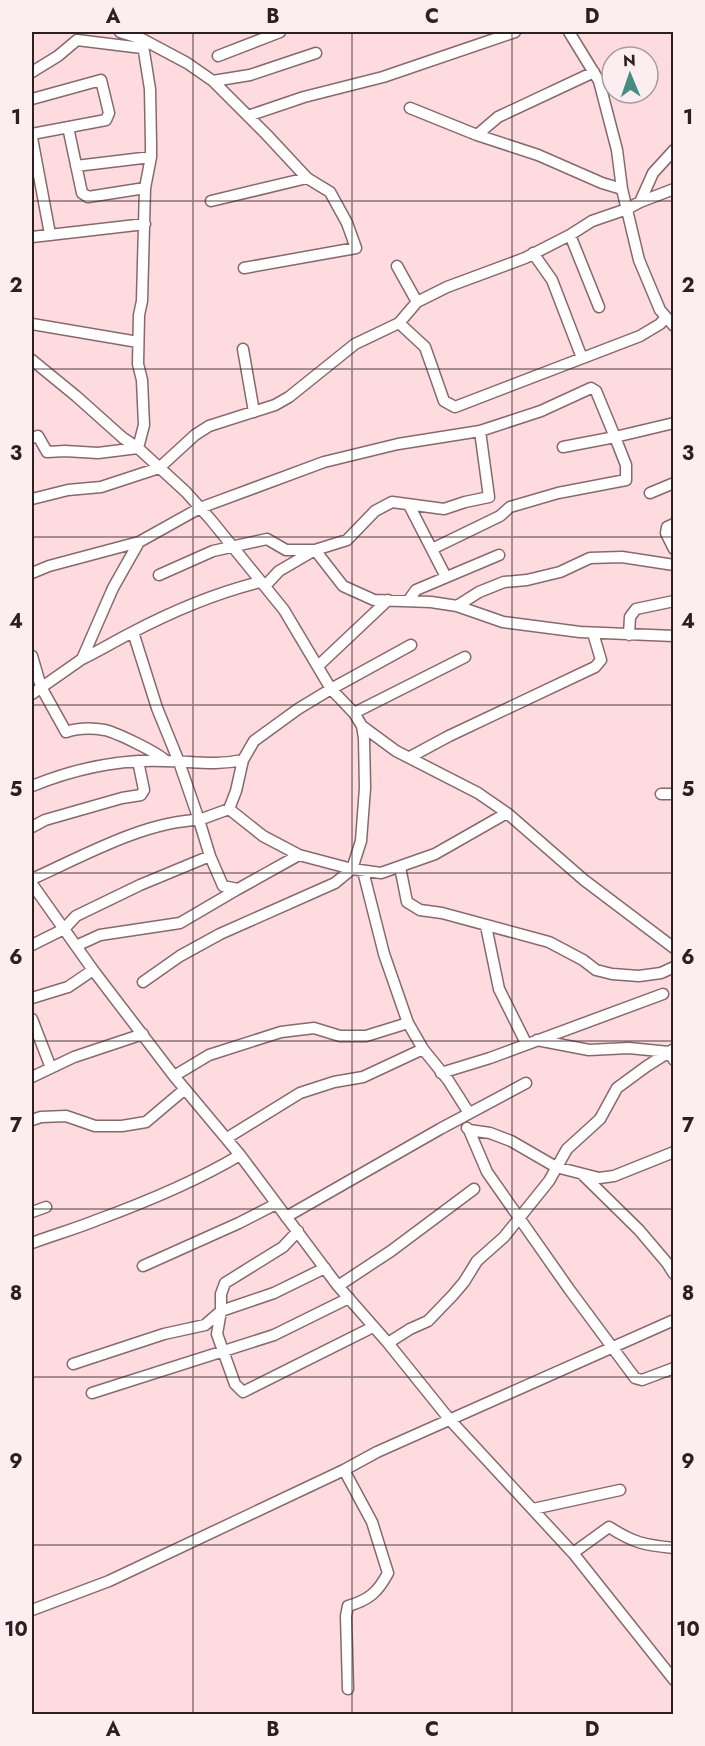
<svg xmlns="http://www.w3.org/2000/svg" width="705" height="1746" font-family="Jost,sans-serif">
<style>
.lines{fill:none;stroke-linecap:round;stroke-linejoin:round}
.minor-casing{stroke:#87696d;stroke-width:13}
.minor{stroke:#fff;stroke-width:10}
.grid{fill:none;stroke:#2b1f20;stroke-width:1.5;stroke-opacity:0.55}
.neatline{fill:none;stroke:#2b1f20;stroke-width:2}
.grid-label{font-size:20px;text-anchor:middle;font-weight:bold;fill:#2b1f20}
</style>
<rect width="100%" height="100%" fill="#fddbdf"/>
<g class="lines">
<defs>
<path id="minor" d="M120,32L142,39L187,63L213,81L266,134L307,178L330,192L347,223L356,248L244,268
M569,32L599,81L617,150L622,189L639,260L660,310L674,326
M218,56L280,32
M32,72L58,56L77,40L142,48
M213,81L250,75L316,53
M32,99L101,80L109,113L106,120L32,134
M410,108L477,135L538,155L602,183L622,189
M248,116L304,97L383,77L515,32
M68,127L82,193L88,197L145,188
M477,135L498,117L594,72
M32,138L50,234
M76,166L151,157
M211,201L307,178
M640,202L653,173L674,150
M570,235L599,307
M32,237L145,224
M533,253L552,280L582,358
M397,266L417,302
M399,323L425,347L444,401L455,407L640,336L660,324L666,317
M32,324L138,342
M243,349L254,412
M32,360L76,396L123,438L138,448L186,492L211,520L284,610L331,689L354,713L362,726L364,738L365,788L361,841L352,869L335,883L220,934L180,956L143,982
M32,438L38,436L47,452L65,451L98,453L138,448L144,425L142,380L138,364L139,315L142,301L145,188L151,157V144L150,89L142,39
M650,493L674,483
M32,499L68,490L101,487L159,468L195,435L209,426L275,405L289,397L355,344L399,323L417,302L447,287L525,258L570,235L592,221L627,209L640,202L674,189
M409,505L446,577
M674,524L667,527L666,533L674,549
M432,549L500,516L510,507L558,493L626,480V465L615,437L674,423
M32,573L49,566L139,542
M159,575L213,551L267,539L286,550H315L347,540L375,511L392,502L444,509L465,502L489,497L480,431
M265,586L279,571L315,550L343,586L374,600L431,602L457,606L503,622L580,632L674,636
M408,601L416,590L499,555
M457,606L479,592L504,582L527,580L560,572L590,558L622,557L674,565
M629,635L630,617L636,609L674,601
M32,656L41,687L66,732C78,728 93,728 105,730C117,733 157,752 166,761
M82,659C99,651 115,641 131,633C171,612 216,593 260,582
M318,666L388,600
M32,694L82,659L113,588L139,542L200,508L324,462L398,444L480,431L541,411L591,388L596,391L615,437L563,447
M354,713L465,657
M362,726L396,751L478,793L507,813L584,880L674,948
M410,757L449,736L595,667L601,660L593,633
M32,786C74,769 118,759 164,761C191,761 215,766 243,760
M661,794H674
M229,809L263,836L299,855L352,869L381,873L435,854L507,813
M32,827L45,820L122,798L141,795L144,790L138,761
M210,856L223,886L238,889L299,855
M400,867L407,902L420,910L442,913L549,942L583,960L596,970L612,974L639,976L661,973L674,967
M363,871L384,954L408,1023L423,1049L448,1080L469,1113
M32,879C81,857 145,821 199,820L179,762L157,708L133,632
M32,884L93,970L174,1076L240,1155L338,1286L388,1343L450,1420L573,1553L674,1680
M486,926L499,989L526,1043
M32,945L64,929L76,916L140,885L210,856L199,820L229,809L236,791L243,760L254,741L298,709L331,689L411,645
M76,946L100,935L180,923L238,889
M32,998L68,987L93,970
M32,1019L51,1068
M537,1040L589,1050L629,1048L669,1052L674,1060
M441,1073L490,1058L663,994
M174,1076L209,1055L281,1032L314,1028L340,1036H366L408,1023
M32,1077L74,1057L143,1034
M32,1120L41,1117L66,1116L95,1126H122L146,1122L185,1089
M467,1128L469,1130L490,1133L511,1141L556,1167L599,1178L614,1176L674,1152
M469,1130L487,1172L569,1289L635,1378L642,1380L674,1368
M227,1138L300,1093L334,1082L363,1077L423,1049
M582,1174L639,1230L667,1263L674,1274
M32,1212L46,1207
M286,1217L440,1129L526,1083
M32,1243C53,1235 75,1229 97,1220C146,1202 195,1182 240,1155
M143,1266L239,1223L276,1204
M325,1268L274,1293L221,1311L217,1334L235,1384L243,1392L373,1327
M338,1286L391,1251L474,1189
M388,1343L410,1329L428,1321L453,1295L464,1282L477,1261L504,1237L549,1181L567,1149L600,1119L617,1088L647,1066L674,1049
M73,1364L164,1334L205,1325L221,1311V1294L225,1283L283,1247L298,1231
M92,1393L274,1335L349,1298
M344,1470L372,1522L388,1573C378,1592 369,1600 348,1606L346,1616L348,1689
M533,1509L620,1490
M573,1553L609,1527C634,1543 644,1545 674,1548
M32,1610L109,1581L344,1470L377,1452L674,1320"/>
</defs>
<use href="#minor" class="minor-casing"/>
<use href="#minor" class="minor"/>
</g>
<path class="grid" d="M193,32V1714M352,32V1714M512,32V1714M32,201H674M32,369H674M32,537H674M32,705H674M32,873H674M32,1041H674M32,1209H674M32,1377H674M32,1545H674"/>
<rect width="705" height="1746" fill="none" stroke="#fceef0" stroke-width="66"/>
<g transform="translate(630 75) rotate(358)"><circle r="28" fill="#fceef0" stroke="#a89b9d" stroke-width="1.5"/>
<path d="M0-4.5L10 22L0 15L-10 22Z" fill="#478c83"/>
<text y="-9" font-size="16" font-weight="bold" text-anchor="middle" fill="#2b1f20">N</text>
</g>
<rect x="33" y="33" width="639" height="1680" class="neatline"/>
<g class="grid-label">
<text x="113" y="23">A</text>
<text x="273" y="23">B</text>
<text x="432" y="23">C</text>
<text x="592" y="23">D</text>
<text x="16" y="124">1</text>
<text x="688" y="124">1</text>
<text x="16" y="292">2</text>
<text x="688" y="292">2</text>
<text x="16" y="460">3</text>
<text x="688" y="460">3</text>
<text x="16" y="628">4</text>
<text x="688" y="628">4</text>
<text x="16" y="796">5</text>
<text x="688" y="796">5</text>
<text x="16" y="964">6</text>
<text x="688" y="964">6</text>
<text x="16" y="1132">7</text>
<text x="688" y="1132">7</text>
<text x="16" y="1300">8</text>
<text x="688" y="1300">8</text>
<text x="16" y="1468">9</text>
<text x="688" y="1468">9</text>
<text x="16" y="1636">10</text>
<text x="688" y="1636">10</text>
<text x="113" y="1736">A</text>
<text x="273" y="1736">B</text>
<text x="432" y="1736">C</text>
<text x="592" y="1736">D</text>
</g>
</svg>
